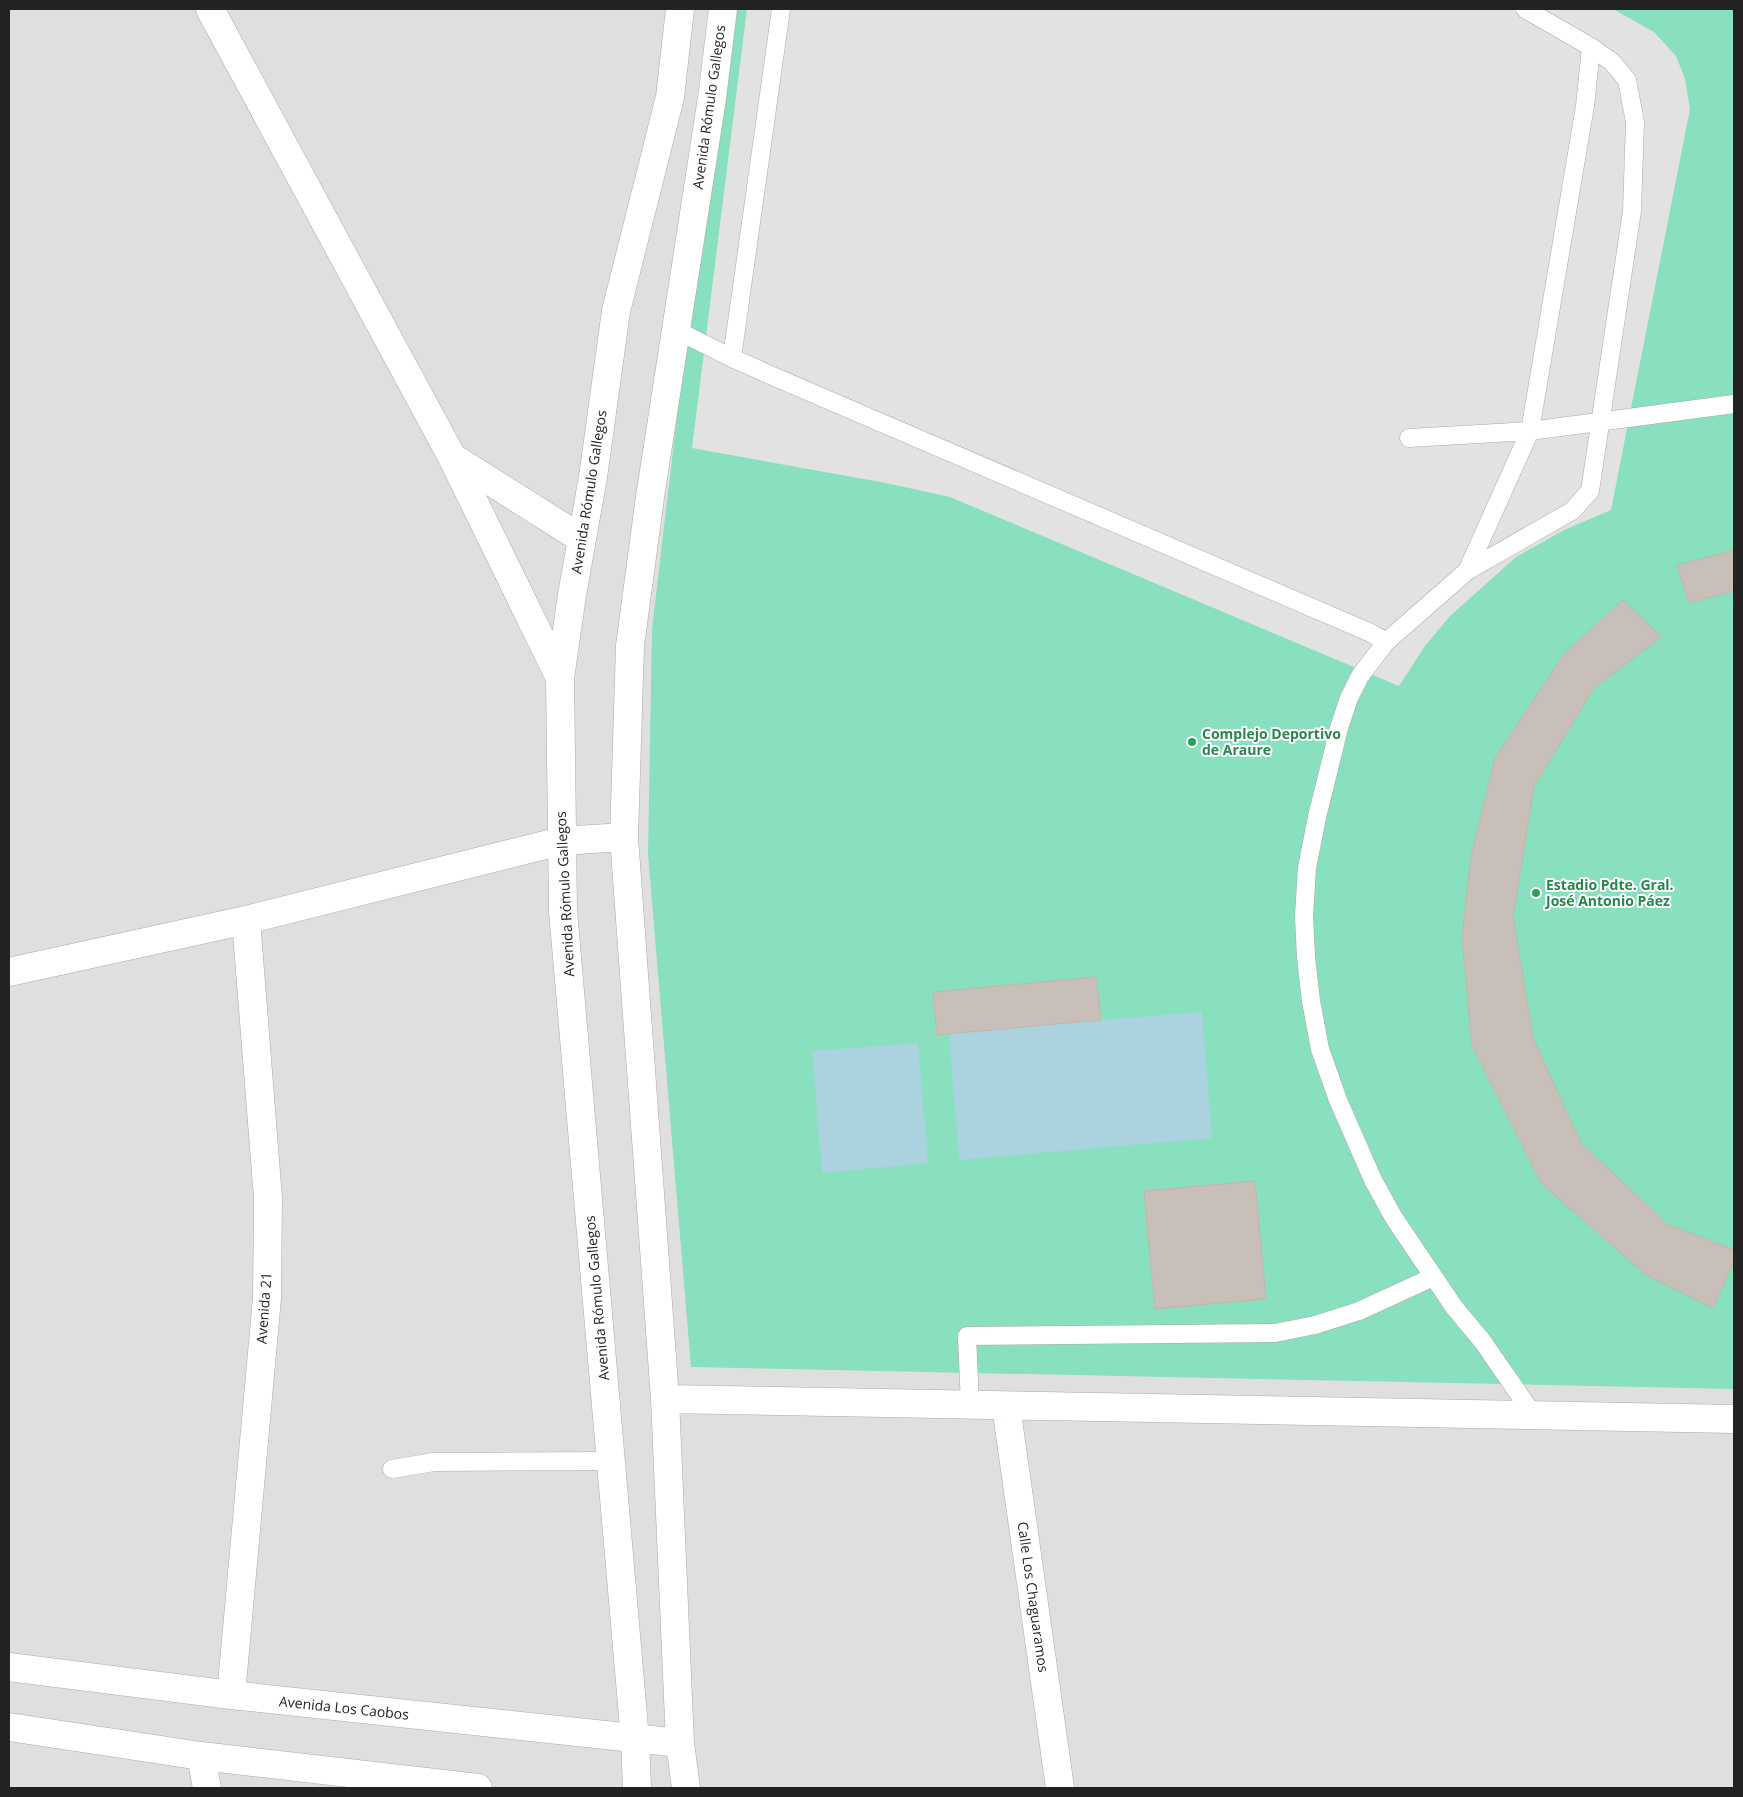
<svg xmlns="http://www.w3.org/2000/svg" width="1743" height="1797" font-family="'Open Sans',sans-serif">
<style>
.residential{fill:#e0dfdf}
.pitch{fill:#88e0be}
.parking{fill:#e2e2e2}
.water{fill:#aad3df}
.building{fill:#c7bfb8;stroke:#c4b6ab}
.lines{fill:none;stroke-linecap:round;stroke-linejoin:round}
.lane-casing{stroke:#a9a9a9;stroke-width:19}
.street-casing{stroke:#a9a9a9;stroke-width:29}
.lane{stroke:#fff;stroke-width:18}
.street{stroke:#fff;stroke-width:28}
.leisure-dot{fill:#2e9e5b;stroke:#fff;stroke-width:2}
.labels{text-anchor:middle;stroke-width:4;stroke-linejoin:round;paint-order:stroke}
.street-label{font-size:14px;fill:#222;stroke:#fff}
.leisure-label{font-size:14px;font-weight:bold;fill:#27864d;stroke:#fff;text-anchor:start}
</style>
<rect width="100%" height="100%" fill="#f2efe9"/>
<path class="residential" d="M9,9H1734V1788H9Z"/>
<path class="pitch" d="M725,9H1734V1389L691,1367L648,854L652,629Z"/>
<path class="parking" d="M747,9H1613L1654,32L1676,56L1685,79L1690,109L1611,510L1564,530L1516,557L1450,616L1425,646L1399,686L950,497L886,483L692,448Z"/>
<path class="water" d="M1202,1012L1212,1138L959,1160L949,1034L1101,1020Z
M918,1043L928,1163L822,1173L812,1051Z"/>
<path class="building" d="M1734,550V591L1689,603L1677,565Z
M1623,600L1661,637L1594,688L1534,786L1513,917L1533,1038L1581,1143L1667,1224L1734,1250V1261L1713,1308L1646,1275L1541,1183L1472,1046L1462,937L1471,857L1495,758L1564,654Z
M1096,977L1101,1020L937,1035L933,992Z
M1255,1181L1266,1299L1155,1309L1144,1191Z"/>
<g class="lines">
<defs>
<path id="lane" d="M676,330L732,358L777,378L1371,633L1386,642L1467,571L1530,431L1585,106L1591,47L1525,9
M732,358L781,9
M1409,438L1530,431L1734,404
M1467,571L1572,511L1590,491L1632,211L1635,122L1627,80L1612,62L1591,47
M1386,642L1360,676L1349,698L1339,728L1317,817L1307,868L1304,916L1306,957L1311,1001L1320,1049L1338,1100L1373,1180L1394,1218L1454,1307L1483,1342L1534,1416
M970,1405L967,1336L1275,1333L1315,1325L1359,1311L1433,1277
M392,1469L434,1462L611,1461"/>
<path id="street" d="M210,9L452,457L560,678
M452,457L582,539
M9,972L246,920L561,841L624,837
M665,1399L1734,1419
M1006,1406L1060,1788
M9,1667L231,1695L680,1743
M231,1695L267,1298L268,1198L246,920
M9,1727L201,1756L478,1788
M201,1756L207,1788
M637,1788L635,1739L563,911L560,678L572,595L593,477L616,311L670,97L680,9
M686,1788L680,1743L665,1399L624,837L630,646L650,497L712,98L723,9"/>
</defs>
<use href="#lane" class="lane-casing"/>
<use href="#street" class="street-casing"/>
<use href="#lane" class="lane"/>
<use href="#street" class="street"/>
</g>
<g class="leisure-dot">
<circle cx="1192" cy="742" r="5"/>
<circle cx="1536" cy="893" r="5"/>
</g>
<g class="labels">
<g class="street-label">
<text transform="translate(709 107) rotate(-82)" y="5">Avenida Rómulo Gallegos</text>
<text transform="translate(589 492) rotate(-81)" y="5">Avenida Rómulo Gallegos</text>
<text transform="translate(565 894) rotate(-93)" y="5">Avenida Rómulo Gallegos</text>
<text transform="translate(597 1298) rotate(-95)" y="5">Avenida Rómulo Gallegos</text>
<text transform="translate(264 1308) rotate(-86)" y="5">Avenida 21</text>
<text transform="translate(1033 1597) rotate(82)" y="5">Calle Los Chaguaramos</text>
<text transform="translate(344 1708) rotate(6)" y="5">Avenida Los Caobos</text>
</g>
<g class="leisure-label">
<text x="1202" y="739">Complejo Deportivo<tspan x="1202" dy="16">de Araure</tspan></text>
<text x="1546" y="890">Estadio Pdte. Gral.<tspan x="1546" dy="16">José Antonio Páez</tspan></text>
</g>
</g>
<rect width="1743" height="1797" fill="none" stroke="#222222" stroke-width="20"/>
</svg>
